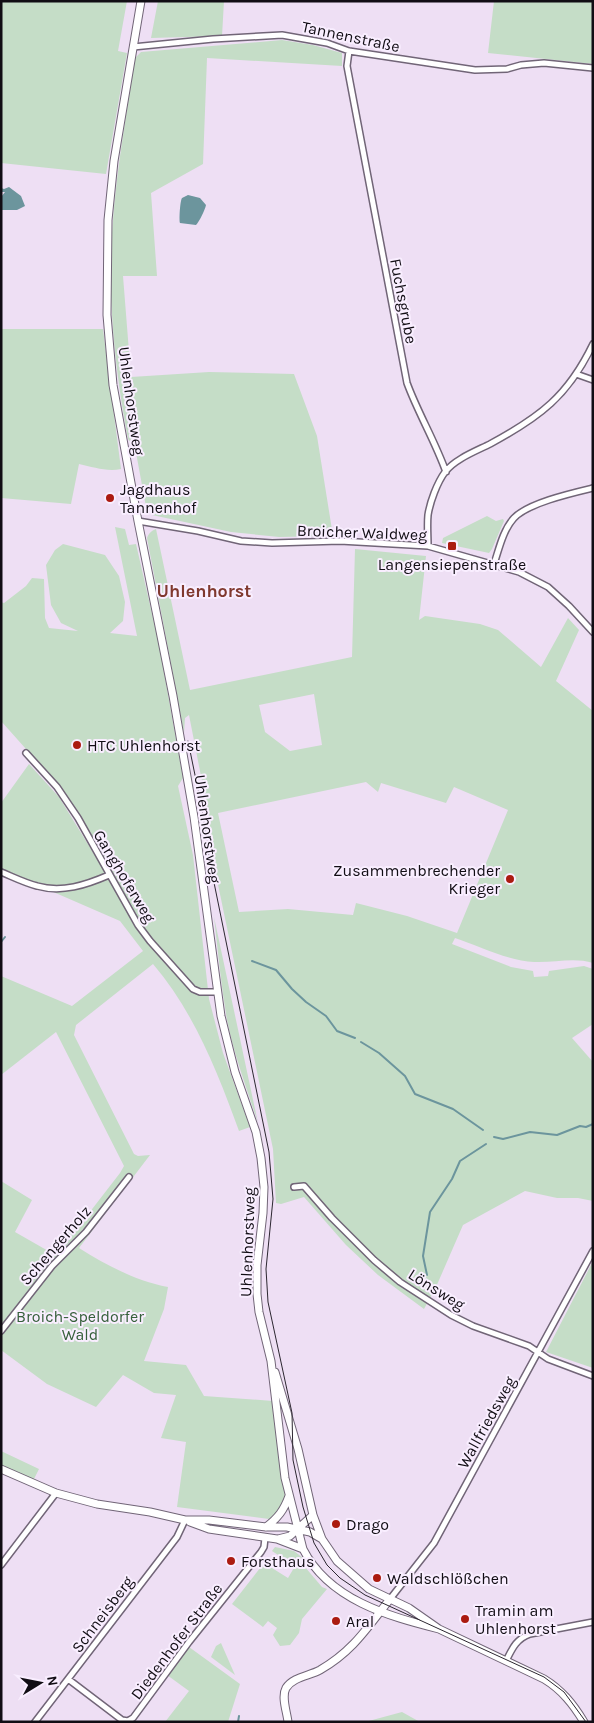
<svg xmlns="http://www.w3.org/2000/svg" width="594" height="1723" font-family="Karla,sans-serif">
<style>
.green{fill:#c5ddc7;fill-rule:evenodd}
.water{fill:#6c959d}
.lines{fill:none;stroke-linecap:round;stroke-linejoin:round}
.stream{stroke:#6c959d;stroke-width:2}
.street-casing{stroke:#716577;stroke-width:8}
.secondary-casing{stroke:#716577;stroke-width:9}
.street{stroke:#fff;stroke-width:5}
.secondary{stroke:#fff;stroke-width:7}
.tram{stroke:#2c2730;stroke-width:1}
.poi-dot{fill:#ab1b10;stroke:#f9eeff;stroke-width:2}
.labels{text-anchor:middle;stroke-width:4;stroke-linejoin:round;paint-order:stroke}
.street-label{font-size:16px;fill:#110d14;stroke:#f9eeff}
.poi-label{font-size:16px;fill:#110d14;stroke:#f9eeff;text-anchor:start}
.park-label{font-size:16px;fill:#36603b;stroke:#f9eeff}
.neighbourhood-label{font-size:18px;font-weight:bold;fill:#80392f;stroke:#f9eeff}
</style>
<rect width="100%" height="100%" fill="#eedff4"/>
<path class="green" d="M1,1H127L118,51L127,53L106,174L1,163Z
M158,1H224L222,36L151,38Z
M494,1H593V64L488,53Z
M282,40L313,45L342,53V66L207,58L203,164L151,193L157,276H123L131,377L209,372L294,374L317,436L333,536L279,537L231,532L152,515L146,507L135,447L128,439C119,392 113,345 111,296C108,216 123,137 135,58L141,52Z
M1,329H103L121,469C107,472 93,467 79,464L71,504L1,498Z
M487,516L496,521L503,519L504,521L492,549L489,553L442,543L443,538Z
M115,527L125,529L129,545L136,544L159,644L183,778L178,786L193,855L209,999L223,1053L250,1127L239,1131C218,1073 194,1012 153,964L76,1025L74,1035L134,1154L138,1156L150,1155L79,1248C106,1265 136,1281 168,1287L164,1309L144,1361L186,1365L204,1396L273,1401L279,1441V1462L285,1495L283,1505L277,1513L269,1519L177,1507L186,1442L161,1438L176,1395L154,1393L123,1375L96,1407L47,1384L1,1350V1181L32,1200L15,1232L50,1252L73,1222L79,1226L120,1173L124,1166L56,1032L1,1075V976L72,1006L143,951L120,921L51,891L52,886L28,880L1,869V803L29,764L59,797L94,854L100,851L81,817L59,786L1,721V602L4,603L26,586L32,578L44,579L45,618L49,628L78,631L61,623L51,605L46,565L55,550L63,544L105,555L119,576L125,602L123,621L110,633L137,636Z
M156,529L190,690L352,657L355,549L426,556L419,620L425,616L480,624L498,630L541,667L568,618L579,630L556,681L593,711V963C574,957 554,963 534,962C509,961 479,946 455,938L452,944L511,967L533,971L534,977L548,976L549,971L584,966L593,969V1024L572,1038L593,1062V1201L578,1198H557L525,1191L463,1225L436,1287L424,1309L378,1275L346,1245L304,1197L281,1204L276,1203L273,1149L210,846V822L189,715L185,718L184,733L147,538C149,533 151,531 156,529ZM314,694L322,745L290,751L265,732L259,705ZM366,782L378,792L381,783L446,803L454,787L508,810L457,933L407,916L356,903L353,915L288,909L239,912L218,813Z
M214,917L258,1123C247,1089 234,1055 227,1020C221,986 218,951 214,917Z
M593,1261V1368L546,1352Z
M1,1451L39,1469L33,1481L1,1466Z
M275,1547L294,1551L303,1558L305,1567L322,1587L327,1589L302,1619L299,1633L290,1645L280,1646L273,1635L277,1628L268,1621L263,1627L232,1604L264,1563L288,1578L295,1566L272,1551Z
M221,1643L235,1675L211,1657L216,1646Z
M189,1647L240,1684L228,1722H165L189,1691L167,1675Z
M402,1712L420,1722H365Z"/>
<path class="water" d="M9,187L21,196L25,206L17,210H1V197L5,192H1V188L4,189Z
M188,195L200,198L206,205C205,210 199,222 196,225L180,223C179,220 180,201 182,198Z"/>
<g class="lines">
<path class="stream" d="M1,942L5,937
M252,961L276,970L292,989L306,1002L326,1016L337,1031L355,1038
M361,1042L379,1053L405,1076L415,1094L453,1109L483,1130
M494,1137L503,1139L530,1132L557,1135L580,1126L586,1127L593,1124
M427,1275L423,1256L430,1212L452,1179L460,1161L486,1144
M238,1722L239,1716"/>
<defs>
<path id="street" d="M133,47L213,39L282,35L327,43L349,51L475,70L507,69L521,65L544,63L593,68
M349,51L347,66L407,383C418,413 435,441 446,472
M576,374L593,380
M138,521L198,531L241,541L272,543L340,541L428,546L519,572L548,587L569,606L593,632
M428,546C428,536 427,525 428,515C430,502 437,483 445,472C455,459 476,451 490,444C540,417 568,396 593,344
M494,564C499,549 503,530 514,518C528,503 572,493 593,488
M26,753L57,787L78,818L138,925L150,941L193,989L200,992H217
M1,872C13,877 25,883 37,886C62,893 86,885 109,875
M294,1187L304,1186L332,1218L374,1260L400,1282L451,1315L473,1326L529,1346L548,1359L593,1376
M1,1331L52,1266L86,1232L129,1177
M1,1565L56,1493
M390,1599L434,1543L593,1251
M506,1661C512,1649 516,1639 530,1634L593,1622
M68,1679L122,1720L128,1721L133,1718L189,1642L261,1552L264,1547L265,1538
M35,1722L177,1537L185,1520"/>
<path id="secondary" d="M141,1L114,161L108,220L107,315L113,385L138,521L173,696L194,817L221,1016L235,1072L256,1132L261,1158L264,1187L263,1213L257,1265V1294L259,1312L271,1361L285,1478L303,1549C329,1600 388,1616 439,1629
M275,1372L298,1449L313,1515L322,1539L337,1561L369,1589L409,1608L439,1629L544,1679C562,1690 573,1704 584,1722
M1,1469L56,1493L97,1504L150,1512L185,1520H209L266,1527H287L310,1532L322,1539
M190,1522L209,1529L277,1539L303,1549
M266,1527C278,1518 284,1510 289,1496
M278,1539L290,1536L313,1515
M288,1722C287,1712 281,1697 286,1688C293,1677 309,1676 320,1670C353,1651 367,1628 390,1599"/>
</defs>
<use href="#street" class="street-casing"/>
<use href="#secondary" class="secondary-casing"/>
<use href="#street" class="street"/>
<use href="#secondary" class="secondary"/>
<path class="tram" d="M188,741L202,809L210,863L269,1152L273,1199L266,1269L268,1302L292,1413L293,1460L303,1507L314,1543L327,1565L340,1578L365,1595L544,1677L564,1692L586,1722"/>
</g>
<g class="poi-dot">
<circle cx="110" cy="498" r="5"/>
<rect x="447" y="541" width="10" height="10" rx="2.5"/>
<circle cx="77" cy="745" r="5"/>
<circle cx="510" cy="879" r="5"/>
<circle cx="336" cy="1524" r="5"/>
<circle cx="231" cy="1561" r="5"/>
<circle cx="377" cy="1578" r="5"/>
<circle cx="465" cy="1619" r="5"/>
<circle cx="336" cy="1621" r="5"/>
</g>
<g class="labels">
<g class="street-label">
<text transform="translate(351 36) rotate(12)" y="6">Tannenstraße</text>
<text transform="translate(404 301) rotate(79)" y="6">Fuchsgrube</text>
<text transform="translate(132 401) rotate(82)" y="6">Uhlenhorstweg</text>
<text transform="translate(362 532) rotate(2)" y="6">Broicher Waldweg</text>
<text transform="translate(208 829) rotate(82)" y="6">Uhlenhorstweg</text>
<text transform="translate(125 876) rotate(59)" y="6">Ganghoferweg</text>
<text transform="translate(247 1242) rotate(-88)" y="6">Uhlenhorstweg</text>
<text transform="translate(55 1245) rotate(-49)" y="6">Schengerholz</text>
<text transform="translate(437 1289) rotate(32)" y="6">Lönsweg</text>
<text transform="translate(486 1422) rotate(-61)" y="6">Wallfriedsweg</text>
<text transform="translate(102 1614) rotate(-53)" y="6">Schneisberg</text>
<text transform="translate(176 1641) rotate(-53)" y="6">Diedenhofer Straße</text>
</g>
<g class="poi-label">
<text x="120" y="495">Jagdhaus<tspan x="120" dy="18">Tannenhof</tspan></text>
<text x="452" y="570" text-anchor="middle">Langensiepenstraße</text>
<text x="87" y="751">HTC Uhlenhorst</text>
<text x="500" y="876" text-anchor="end">Zusammenbrechender<tspan x="500" dy="18">Krieger</tspan></text>
<text x="346" y="1530">Drago</text>
<text x="241" y="1567">Forsthaus</text>
<text x="387" y="1584">Waldschlößchen</text>
<text x="475" y="1616">Tramin am<tspan x="475" dy="18">Uhlenhorst</tspan></text>
<text x="346" y="1627">Aral</text>
</g>
<g class="park-label">
<text x="80" y="1322">Broich-Speldorfer<tspan x="80" dy="18">Wald</tspan></text>
</g>
<g class="neighbourhood-label">
<text x="204" y="597">Uhlenhorst</text>
</g>
</g>
<rect width="594" height="1723" fill="none" stroke="#110d14" stroke-width="5"/>
<g transform="translate(40 1683) rotate(80)" stroke="#f9eeff" stroke-width="4" paint-order="stroke">
<path d="M0-4L9 19L0 12L-9 19Z" fill="#110d14"/>
<text y="-8" font-size="14" font-weight="bold" text-anchor="middle" fill="#110d14">N</text>
</g>
</svg>
